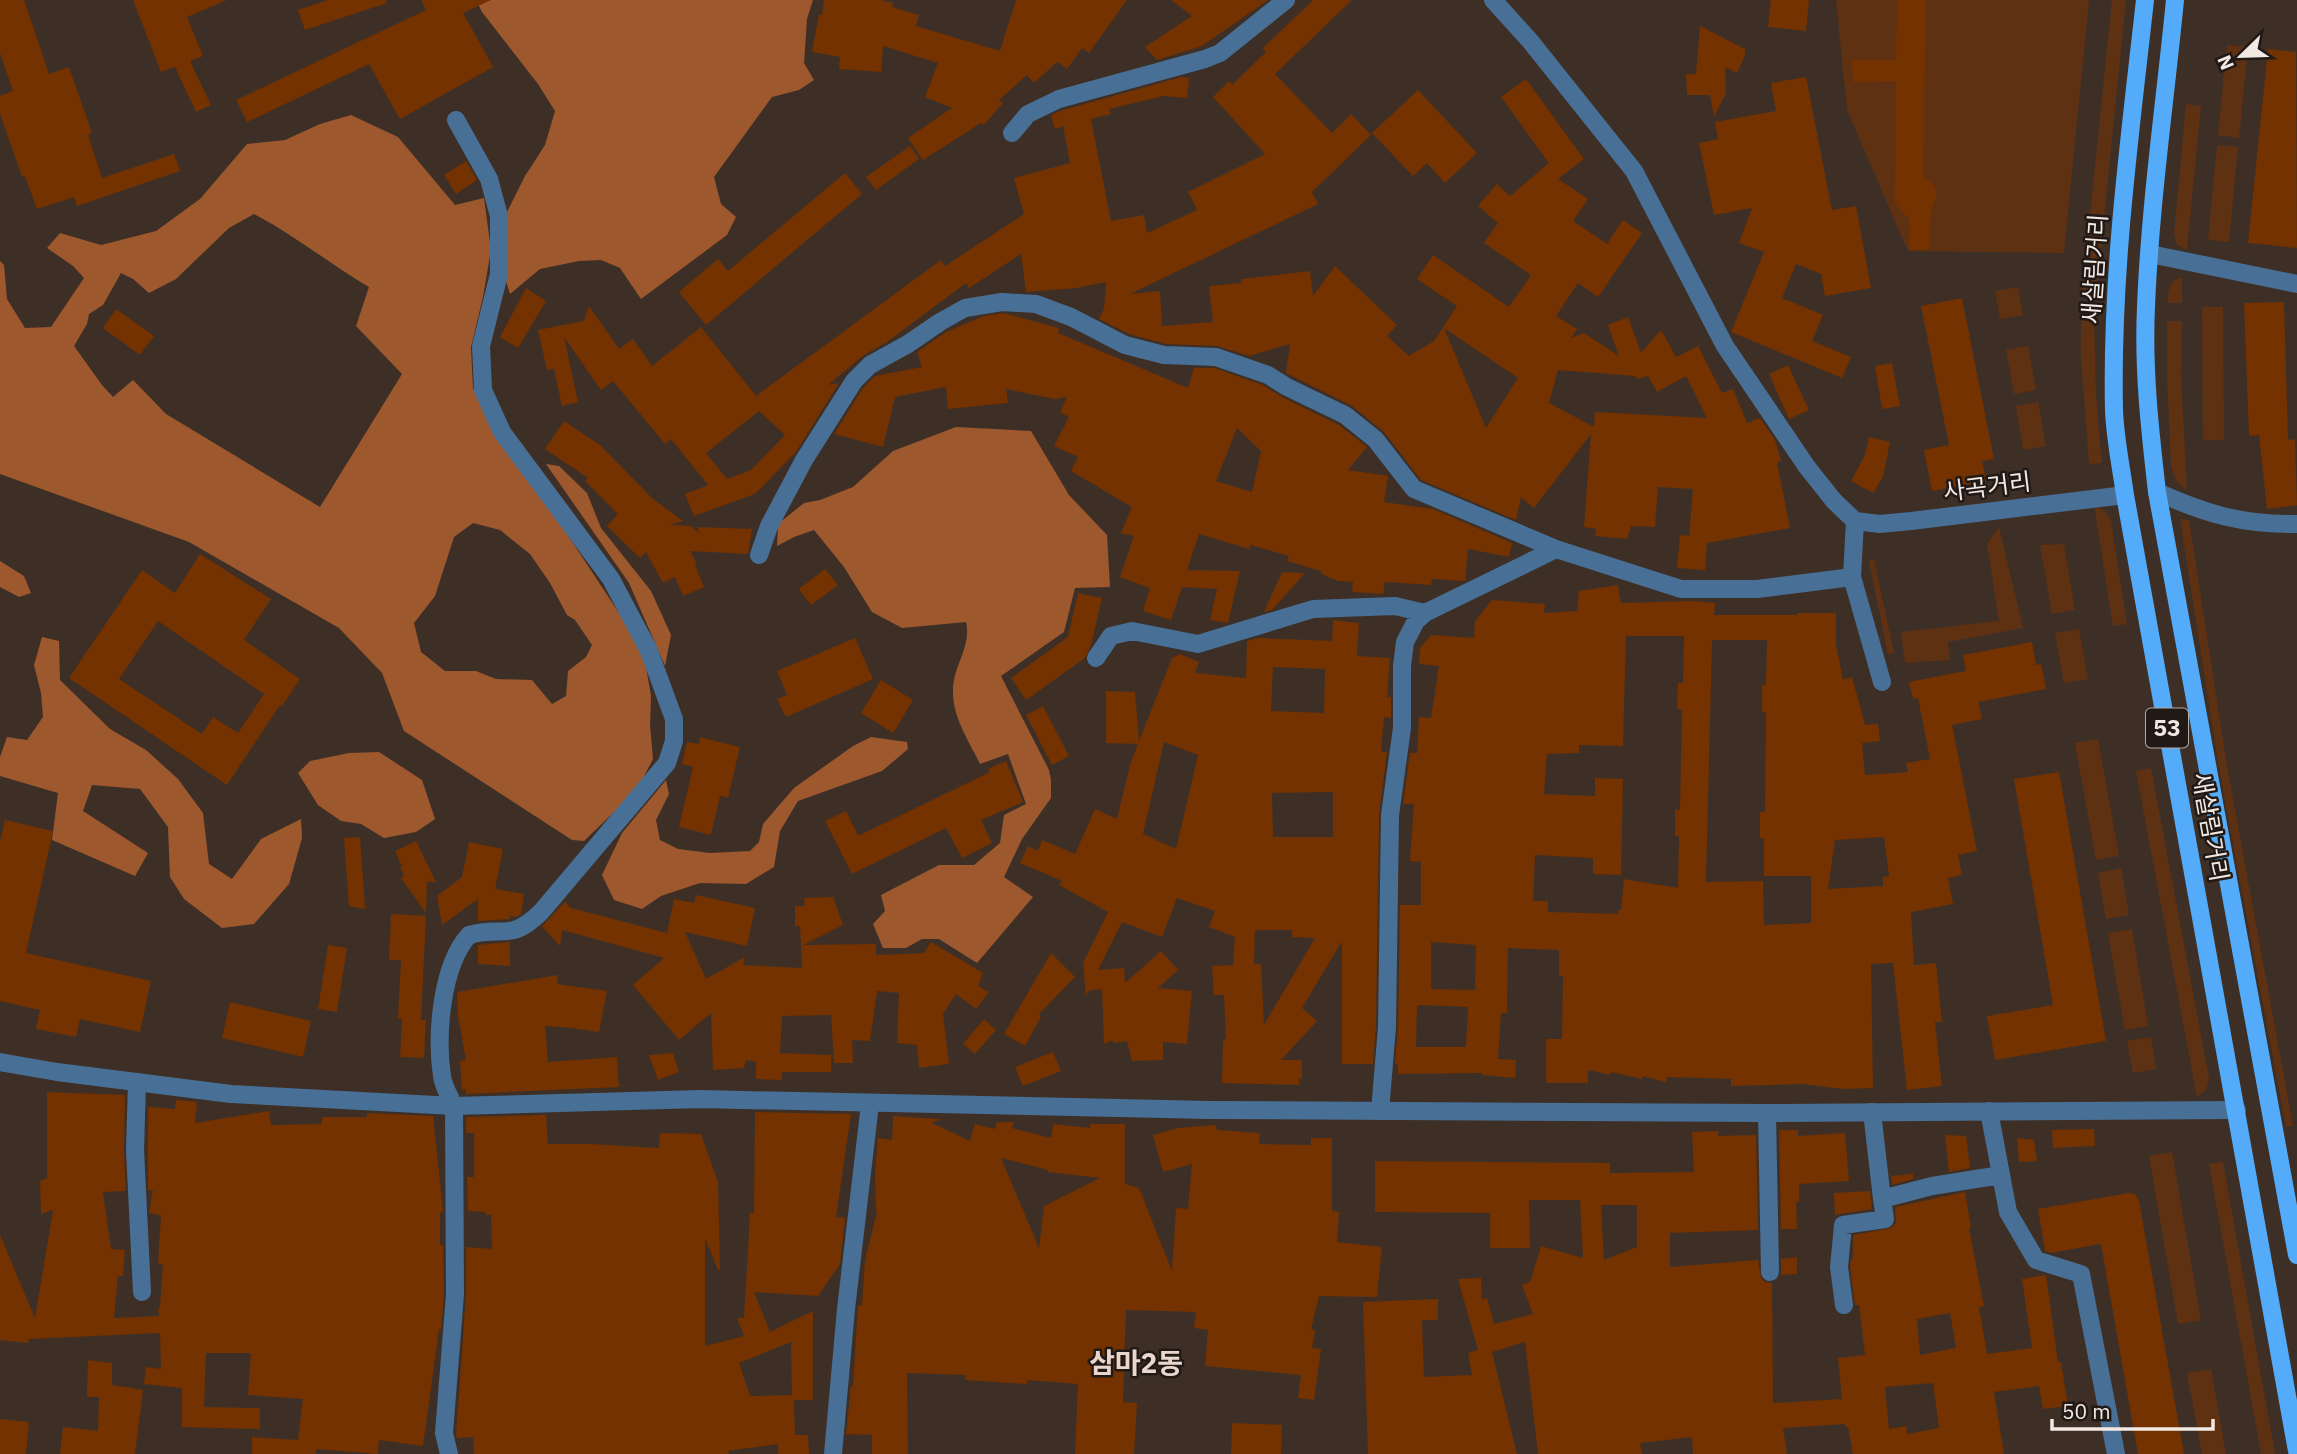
<svg xmlns="http://www.w3.org/2000/svg" width="2297" height="1454" font-family="'IBM Plex Sans','Noto Sans KR',sans-serif">
<style>
.green{fill:#5f3113}
.forest{fill:#9d582e;fill-rule:evenodd}
.building{fill:#733200;fill-rule:evenodd}
.lines{fill:none;stroke-linecap:round;stroke-linejoin:round}
.minor{stroke:#487096;stroke-width:18}
.tertiary{stroke:#487096;stroke-width:18}
.primary{stroke:#53abf9;stroke-width:18}
.labels{text-anchor:middle;stroke-width:5;stroke-linejoin:round;paint-order:stroke}
.shield{fill:#201915;stroke:#b4aba5;stroke-width:2}
.shield-label{font-size:23px;font-weight:bold;fill:#f3e9e3}
.street-label{font-size:24px;fill:#f3e9e3;stroke:#201915}
.quarter-label{font-size:28px;font-weight:bold;fill:#ead6cb;stroke:#201915}
</style>
<rect width="100%" height="100%" fill="#3e2f26"/>
<path class="green" d="M1836,0H2089L2064,253L1908,251L1847,110Z
M2112,0H2126L2096,297L2082,295Z
M2227,45L2248,47L2239,138L2218,135Z
M2186,104L2201,106L2187,250L2177,245L2174,233Z
M2217,145L2238,147L2229,242L2208,240Z
M2182,278V303H2168C2168,291 2169,279 2182,278Z
M2018,287L2023,315L2000,319L1995,291Z
M2202,307H2223L2224,440H2203Z
M2081,317H2094L2096,395L2102,463L2089,464L2081,359Z
M2167,321H2182L2181,375L2187,491L2177,482L2171,467L2167,376Z
M2028,346L2036,390L2014,394L2006,350Z
M2038,402L2046,446L2023,450L2016,406Z
M2094,505L2105,511L2111,521L2127,624L2113,626Z
M2180,519L2189,520L2227,766L2293,1126L2286,1127L2219,768Z
M1999,527L2023,628L1948,642L1950,660L1905,663L1901,632L1999,621L1987,544Z
M2064,544L2075,610L2052,614L2040,545Z
M1874,559L1894,653L1888,654L1869,561Z
M2079,629L2088,679L2064,683L2055,633Z
M2098,739L2119,856L2096,860L2075,743Z
M2151,768L2209,1078L2206,1090L2197,1097L2136,771Z
M2121,868L2129,915L2106,919L2098,873Z
M2132,929L2148,1026L2125,1030L2108,933Z
M2151,1037L2156,1069L2133,1073L2127,1041Z
M2172,1152L2201,1320L2178,1324L2149,1156Z
M2223,1162L2275,1454H2261L2209,1164Z
M2211,1369L2226,1454H2202L2187,1373Z"/>
<path class="forest" d="M476,0H813L807,19L804,63L814,80L799,90L772,97L714,177L721,204L736,217L727,235L641,299L620,268L601,260L579,261L540,269L510,294L506,281L507,212L525,176L545,145L555,111L538,84L482,12Z
M351,115L398,137L455,205L484,198L491,250L483,297L471,347L473,388L502,443L548,505L619,613L645,661L651,696L650,725L653,759L637,790L584,841L572,840L404,731L382,673L339,628L189,542L0,474V261L4,265L7,299L25,328L51,327L84,278L73,266L47,248L60,233L101,245L156,231L200,199L247,144L285,140L320,124ZM254,214C294,235 330,264 369,287L356,326L402,374L320,507L166,414L133,380L113,397L102,385L74,346L87,324L89,314L103,305L121,273L133,279L149,293L176,279L229,228ZM473,523L500,530L530,554L550,583L567,615L575,620L592,645L586,657L568,671L566,696L552,704L532,680L496,679L476,671H445L421,652L414,623L435,596L454,537Z
M956,427L1031,431L1069,495L1107,535L1110,587L1075,588L1064,632L1001,676L1049,770L1051,780V798L1022,839L1004,877L1033,897L977,963L939,939H922L906,948H883L873,924L885,911L881,895L939,865H974L1000,843L1004,815L1026,804L1008,754L980,764C969,741 953,718 953,692C952,667 972,647 966,622L902,628L872,612L844,567L814,530L794,537L777,546L778,524L804,503L820,500L853,487L893,451Z
M546,464L559,466L587,493L601,528L651,591L671,635L665,666L629,583Z
M0,561L24,576L31,593L19,597L0,587Z
M42,637L59,641L60,680L110,729L146,750L178,779L203,813L209,864L232,879L261,839L301,819L302,838L289,884L254,924L222,928L184,899L170,877L168,827L140,789L92,785L83,811L148,853L135,876L52,840L58,793L0,776V757L7,737L27,740L43,717L41,693L34,665Z
M871,737L907,742L908,749L882,771L798,801L780,831L774,867L746,884L700,883L661,896L642,909L614,900L602,875L622,833L666,780L669,794L656,820L660,840L678,849L710,853L750,851L759,842L763,824L794,788L853,746Z
M379,752L422,780L435,819L416,832L384,838L361,824L341,821L318,805L298,773L310,761L349,753Z"/>
<path class="building" d="M0,0H24L49,74L69,67L92,133L88,135L102,178L174,154L180,171L77,206L74,197L37,209L25,176L22,177L0,114V96L13,91L0,53Z
M133,0H227L187,17L203,56L190,61L211,105L196,112L175,67L161,72Z
M328,0H386L387,3L305,30L298,10Z
M421,0H491L463,13L493,67L400,119L369,64L247,122L236,100L426,10Z
M824,0H881L893,3L892,7L919,15L916,26L1000,51L1016,0H1127L1089,53L1082,48L1067,69L1057,62L1034,83L1027,75L999,100L1003,103L984,125L981,123L923,160L908,138L952,108L925,97L938,63L883,46L881,72L839,69L840,57L812,52L819,15H822Z
M1171,0H1268L1202,46L1157,60L1145,47L1192,16Z
M1313,0H1352L1275,74L1332,133L1351,114L1371,135L1312,192L1318,204L1130,294L1160,291L1162,326L1213,322L1209,286L1242,283L1241,279L1310,271L1313,296L1335,266L1397,325L1387,336L1409,356L1434,341L1457,306L1417,279L1433,255L1509,307L1531,275L1484,243L1498,223L1478,206L1497,184L1510,196L1549,163L1501,97L1526,79L1584,159L1558,179L1588,199L1573,221L1607,244L1623,220L1642,233L1598,297L1578,283L1556,316L1577,329L1571,338L1584,333L1619,356L1608,325L1628,317L1641,353L1661,330L1676,357L1698,346L1722,393L1733,389L1747,423L1760,418L1775,440L1781,461L1777,462L1790,528L1707,543L1705,570L1677,568L1680,535L1689,536L1693,489L1658,487L1655,527L1631,526L1627,539L1595,536L1596,529L1584,527L1591,434L1534,508L1521,497L1516,520L1421,480L1384,432L1352,406L1286,373L1290,344L1249,356L1217,346L1166,344L1129,334L1099,319L1104,309L1106,282L1076,288L1026,292L1021,254L969,288L966,283L887,342L864,355L828,385L839,383L796,452L755,494L694,516L685,494L708,485L671,439L665,444L613,381L601,390L564,337L578,402L562,406L554,369L547,370L538,330L584,321L589,306L619,349L633,339L652,366L701,327L756,396L941,260L945,266L1024,214L1014,178L1070,163L1063,126L1055,129L1051,115L1063,110L1181,77L1189,78L1187,98L1163,96L1109,109L1111,114L1091,119L1111,221L1144,215L1147,233L1197,210L1188,192L1265,154L1213,97L1229,81L1232,85L1266,52L1263,48ZM1444,328L1518,378L1486,428ZM1558,370L1635,376L1637,379L1648,376L1657,392L1686,376L1707,418L1595,412L1594,427L1549,403ZM759,411L785,435L751,470L727,479L706,453Z
M1771,0H1809L1806,31L1768,27Z
M1897,0H1926L1923,175L1932,183L1936,190V198L1931,209L1929,250L1909,249L1910,219L1898,208L1895,201L1896,81L1853,82L1852,60H1896Z
M1700,26L1745,49V56L1737,73L1725,67L1726,93L1714,117L1710,95H1687L1686,74H1696Z
M2268,49L2296,52L2297,248L2248,243Z
M1806,77L1832,210L1856,206L1871,288L1825,296L1821,274L1796,264L1782,298L1823,315L1812,341L1851,357L1842,378L1731,332L1764,252L1739,243L1752,208L1714,215L1699,143L1718,139L1715,122L1776,111L1771,83Z
M1418,90L1477,153L1445,183L1427,163L1413,176L1372,133Z
M910,146L919,159L876,190L866,177Z
M466,161L477,180L456,194L444,175Z
M845,173L862,194L706,325L679,292L718,259L728,271Z
M526,288L546,301L518,348L500,337Z
M1962,298L1994,459L1982,461L1986,481L1932,491L1924,450L1949,445L1921,306Z
M2284,302L2288,440L2295,439L2297,505L2267,509L2259,435L2249,436L2244,303Z
M116,309L154,336L140,355L103,328Z
M1003,313L1059,328L1058,333L1188,388L1194,368H1214L1263,385L1282,397L1339,425L1367,447L1348,470L1388,476L1384,502L1433,509L1512,543L1509,557L1468,549L1465,581L1432,579L1431,585L1385,582L1383,594L1352,592L1353,582L1338,581L1321,574V571L1287,561L1289,556L1251,545L1249,549L1199,534L1187,570L1240,571L1228,623L1210,620L1217,589L1182,587L1171,620L1143,611L1150,588L1120,577L1134,536L1121,533L1132,507L1071,471L1078,457L1054,446L1069,417L1060,412L1067,397L1054,399L1006,389L1008,403L948,409L946,387L895,397L883,447L834,434L863,388L875,376L922,367L917,352L946,332L984,316ZM1237,428L1261,451L1252,492L1216,481Z
M1892,363L1900,406L1882,409L1875,366Z
M1788,365L1809,410L1789,419L1769,374Z
M564,421L600,445L653,499L683,521L669,525L690,526L700,533L697,527L752,529L748,554L690,551L697,564L695,565L704,587L683,596L675,577L663,583L646,552L640,558L607,526L618,514L585,481L588,478L545,449Z
M1869,437L1890,442L1883,477L1873,493L1851,481L1864,457Z
M200,554L271,599L244,640L300,679L282,706L280,705L227,785L69,678L142,570L175,593ZM158,621L264,694L238,733L213,717L202,734L119,679Z
M825,569L838,585L811,605L799,589Z
M1282,572L1305,573L1272,610L1264,612Z
M1618,585L1621,603L1691,601L1715,603L1714,615H1798V613H1836V644L1843,680L1852,677L1865,725L1878,724L1880,741L1862,743L1865,775L1908,772L1906,763L1930,759L1918,698L1913,699L1909,682L1966,671L1963,655L2032,642L2036,665L2041,664L2046,689L1978,702L1982,719L1952,725L1977,851L1958,855L1962,875L1948,878L1953,904L1911,912L1914,965L1936,963L1942,1022H1935L1942,1086L1907,1090L1893,963L1871,964L1873,1088L1843,1089L1803,1084L1731,1086V1079L1667,1077L1666,1082L1642,1076V1079L1611,1072L1610,1075L1588,1070V1083H1546V1039H1562L1563,976H1559V950L1508,948L1507,1013H1501L1498,1059L1516,1060L1515,1078L1482,1075V1073L1398,1074V1064H1395L1398,1027L1400,905H1421V862L1410,861L1414,804H1403L1410,753H1417L1419,717L1431,718L1439,666L1419,664L1420,648L1431,635L1474,638L1475,621L1492,600L1545,604L1544,613L1577,611L1579,591ZM1626,636H1684L1683,683H1678L1677,709L1682,710L1680,810L1675,809V836H1679L1678,888L1624,879L1621,910H1618V914L1548,912V901H1533L1535,855L1593,858V874L1621,875L1623,779L1595,778V796L1544,794L1547,754L1579,753V745L1623,746ZM1712,640H1767L1766,685H1762V712H1766L1765,812H1760V838H1764V876H1811V923L1764,925L1763,881L1706,882ZM1884,837L1889,876L1883,877V886L1828,889L1835,840ZM1431,942L1476,945L1475,990L1431,989ZM1417,1005L1468,1007L1466,1047H1416Z
M1078,593L1102,598L1091,645L1085,658L1026,700L1011,678L1068,637Z
M1333,620L1359,623L1357,656L1390,658L1387,697H1391V718L1384,717L1381,752H1387L1379,815L1376,1026L1373,1064H1342V941L1302,1008L1317,1021L1281,1060H1302V1078H1299V1085L1222,1083L1223,1039H1226L1224,995H1214L1212,966L1233,965L1235,937L1209,927L1215,911L1177,898L1162,937L1122,922L1098,970L1124,968L1125,983L1161,951L1178,970L1158,988L1192,991L1187,1044L1163,1042V1060L1132,1061L1127,1041L1113,1043V1040L1104,1044L1102,989L1088,991L1086,996L1083,963L1108,912L1059,885L1062,881L1020,863L1028,846L1038,851L1042,840L1075,854L1095,809L1117,819L1130,765L1138,744L1106,743V691L1135,692L1139,741L1172,658L1180,654L1199,662L1195,673L1246,678L1247,641L1257,638L1332,641ZM1273,667L1325,669L1324,713L1271,711ZM1164,742L1198,755L1176,849L1143,834ZM1333,792V837H1273L1272,793ZM1255,930H1292V937L1315,938L1264,1025L1261,964H1254Z
M855,638L873,679L786,717L777,699L787,695L777,671Z
M881,680L913,700L893,733L861,713Z
M1043,706L1069,756L1052,765L1026,715Z
M700,737L740,747L728,798L720,796L711,835L679,827L693,767L682,764L687,742L699,744Z
M1006,761L1023,802L981,820L992,843L962,858L946,828L852,874L825,821L846,811L858,836L990,772L988,769Z
M2059,772L2106,1041L1995,1060L1987,1016L2053,1005L2014,779Z
M5,820L53,831L26,953L151,981L140,1032L80,1019L76,1037L36,1029L40,1010L0,1001V841Z
M360,837L363,879L365,909L349,906L344,838Z
M416,841L436,882H427L426,913L401,878L404,876L400,867L402,866L395,851Z
M469,842L503,849L495,889L524,894L521,914L516,917L510,916V919L478,921V899L442,925L437,896L462,877Z
M696,895L755,908L747,946L685,932L706,979L745,957L743,965L802,968L800,926H795V906H805L804,898L833,897L843,925L803,945L876,944V955L924,953L931,942L983,973L978,986L989,992L976,1009L956,994L943,1014L949,1064L919,1068L917,1045L897,1043L899,993L877,991L870,1041L852,1040L853,1063H834L831,1015L782,1016L780,1053L831,1055V1072H782V1080L756,1079V1062L746,1060L744,1068L713,1070L711,1013L679,1040L633,985L664,958L562,930L560,946L542,926L565,902L571,908L667,933L674,899L694,903Z
M391,914L426,916L421,1020H426L424,1058L400,1057L402,1019L398,1018L401,960H389Z
M510,942V966L478,964V945Z
M328,945L347,948L337,1012L318,1009Z
M1051,953L1075,977L1039,1014L1041,1017L1025,1046L1004,1034Z
M558,975L557,984L607,991L599,1032L572,1028L545,1026L548,1062L617,1057L619,1087L466,1094V1089L462,1090L460,1061L466,1060L458,1016L457,992Z
M230,1002L311,1021L303,1057L222,1038Z
M984,1019L996,1030L975,1054L963,1044Z
M1053,1052L1061,1071L1023,1086L1015,1067Z
M673,1053L679,1072L658,1080L649,1055Z
M47,1092L125,1095L124,1151L126,1191L103,1192L111,1249L125,1250L123,1276H118L114,1318L159,1316L158,1308H160L163,1265L158,1264L161,1215L149,1213L153,1190H148V1107L175,1109L176,1100L197,1102L195,1123L269,1111L271,1125L322,1124V1117H367V1113L433,1116L443,1211L440,1213V1245H443L444,1294L441,1329H439L423,1446L379,1440L378,1454L316,1449V1454H252V1437L298,1440L303,1399L248,1395L251,1353H206L204,1407L260,1408V1429L182,1427V1388L144,1384L146,1367L161,1369L160,1333L29,1339L28,1343L0,1340V1235L35,1318L53,1210L41,1214L40,1181L47,1178Z
M755,1112L851,1114L836,1217L845,1218L840,1264L818,1296L754,1292L770,1332L813,1311V1400H794L795,1435H808L809,1454H778V1444L728,1451L729,1454H474L473,1437L457,1438L456,1436L466,1295V1247L492,1249L491,1215H486V1212L468,1211L467,1177H474V1133H466V1117L546,1115L548,1144H590L659,1148L660,1133L701,1134L718,1182L720,1270H718L705,1238V1346L744,1336L737,1318H744L750,1213H754ZM791,1342L792,1395L750,1396L739,1363Z
M893,1116L941,1119L932,1123L970,1141L975,1124L995,1129L997,1122H1014L1012,1128L1051,1138L1053,1124L1090,1128V1124H1125V1184L1139,1188L1172,1271L1176,1208L1188,1209L1192,1164L1163,1172L1153,1135L1178,1128L1216,1125L1217,1130L1260,1133L1259,1144L1311,1145V1138H1332V1211L1339,1212L1337,1242L1382,1247L1377,1297L1319,1296L1311,1329L1315,1330L1312,1348L1321,1349L1314,1400L1298,1398L1301,1375L1205,1366L1208,1330L1194,1328L1196,1312L1126,1310L1123,1402L1137,1403L1134,1454H1075L1078,1384L1027,1380V1384L965,1380L966,1375L907,1373L908,1454H872V1435L846,1434L851,1386H853L858,1305L862,1306L865,1260L878,1208L876,1212L875,1173L878,1138L892,1140ZM1001,1158L1048,1170V1172L1100,1178L1044,1206L1039,1248Z
M2094,1129L2095,1146L2053,1148L2052,1130Z
M1779,1130H1798V1136L1845,1133L1849,1181L1799,1184V1202H1796L1797,1229H1781Z
M1718,1131V1136L1756,1135L1758,1230L1670,1233V1267L1758,1260L1761,1278L1765,1282L1772,1283L1773,1403L1842,1399L1838,1358L1865,1355L1859,1305H1855L1850,1267L1851,1259H1853V1235L1891,1228L1896,1223L1895,1207L1965,1192L1971,1228H1969L1984,1306L1979,1307L1987,1354L2032,1348L2022,1279L2046,1275L2058,1362H2061L2068,1406L2043,1409L2039,1386L1994,1392L2004,1454H1853L1848,1427H1846L1845,1424L1783,1428L1787,1454H1693L1692,1437L1640,1443L1642,1454H1538L1525,1342L1492,1352L1517,1454H1368L1363,1302L1438,1299V1320H1422L1424,1377L1472,1375L1468,1353L1478,1350L1458,1279L1481,1278L1482,1300L1487,1298L1494,1324L1533,1314L1522,1285L1530,1282L1541,1246L1583,1258L1580,1200H1529L1530,1248H1490V1213L1375,1212V1161L1610,1163V1173L1694,1172L1692,1132ZM1601,1205H1637V1247L1604,1260ZM1950,1313L1956,1348L1920,1355L1917,1319ZM1933,1383L1939,1428L1907,1434L1906,1426L1889,1429L1885,1387Z
M1945,1135L1966,1136L1970,1168L1949,1172Z
M2017,1138L2034,1140L2037,1161L2019,1162Z
M1913,1174V1179L1892,1185L1891,1176Z
M1870,1191L1872,1209L1835,1215L1834,1193Z
M2129,1193L2135,1194L2139,1201L2184,1454H2138L2101,1244L2050,1253L2045,1251L2038,1209Z
M1797,1257V1274L1781,1275V1259Z
M88,1360L112,1363V1385L143,1390L135,1454H60L63,1427L98,1431L99,1397H87Z
M0,1419L29,1422L26,1454H0Z
M1232,1423L1282,1425L1281,1454H1231Z"/>
<g class="lines">
<path class="minor" d="M1012,133L1028,114L1059,99L1205,59L1220,53L1286,0
M2157,492C2206,514 2243,525 2297,524
M1855,521L1852,577L1882,682
M759,555L769,526L804,460L854,381L870,365L908,344L940,322L965,308L1002,302L1036,304L1071,317L1125,345L1164,355L1216,357L1268,375L1287,387L1345,415L1375,439L1414,489L1556,549L1681,589H1757L1852,577
M1096,658L1111,636L1132,631L1198,644L1313,609L1395,606L1425,613
M137,1082L135,1150L142,1292
M1380,1111L1387,1027L1390,815L1402,728V666L1405,642L1416,621L1425,613L1556,549
M1989,1111L2008,1212L2036,1260L2081,1274L2116,1454
M1872,1112L1882,1199
M1767,1113L1770,1272
M1844,1305L1839,1267L1843,1225L1885,1219L1882,1199L1932,1186L2001,1175
M449,1454L444,1433L455,1294L454,1106C450,1097 443,1086 442,1076C436,1036 441,966 469,935C503,925 509,943 541,912L667,763L674,741V719L649,651L611,579L502,432L483,390L481,346L499,274V216L489,179L456,120
M833,1454L846,1309L870,1104"/>
<path class="tertiary" d="M1493,0L1531,42L1634,171L1725,346L1807,467L1834,501L1855,521L1880,524L1911,521L2125,495
M2150,254L2297,284
M0,1062L57,1072L231,1094L454,1106L700,1099L1209,1110L1767,1113L2237,1110"/>
<path class="primary" d="M2145,0C2130,136 2111,273 2114,410C2115,438 2121,467 2125,495L2297,1451
M2175,0C2165,102 2150,205 2146,307C2143,369 2150,431 2157,492L2297,1255"/>
</g>
<g class="labels">
<rect class="shield" x="2146" y="708.5" width="42" height="39" rx="5"/>
<g class="shield-label">
<text x="2167" y="736">53</text>
</g>
<g class="street-label">
<text transform="translate(2095 269) rotate(-86)" y="8">새살림거리</text>
<text transform="translate(1987 487) rotate(-7)" y="8">사곡거리</text>
<text transform="translate(2210 827) rotate(80)" y="8">새살림거리</text>
</g>
<g class="quarter-label">
<text x="1136" y="1373">삼마2동</text>
</g>
</g>
<g transform="translate(2241 56) rotate(247)" stroke="#201915" stroke-width="5" paint-order="stroke">
<path d="M0-5L12 26L0 18L-12 26Z" fill="#f3e9e3"/>
<text y="-10" font-size="19" font-weight="bold" text-anchor="middle" fill="#f3e9e3">N</text>
</g>
<path d="M2052 1419v10h161v-10" fill="none" stroke="#f3e9e3" stroke-width="3.5"/>
<text x="2062" y="1419" font-size="21" fill="#f3e9e3" stroke="#201915" stroke-width="5" paint-order="stroke">50 m</text>
</svg>
